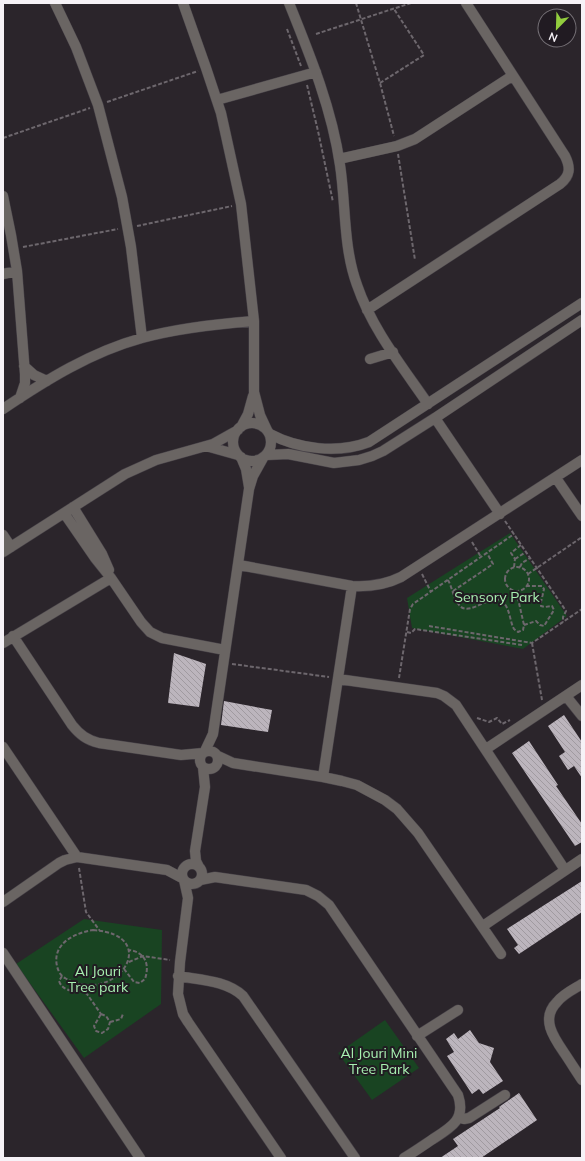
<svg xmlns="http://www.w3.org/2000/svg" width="585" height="1161" font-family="Mulish,sans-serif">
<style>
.park{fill:#194422}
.building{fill:url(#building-back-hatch)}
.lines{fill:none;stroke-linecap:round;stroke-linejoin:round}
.minor-casing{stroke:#474248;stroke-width:11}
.path{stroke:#6d676d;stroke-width:2;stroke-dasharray:4 2;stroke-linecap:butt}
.minor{stroke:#6a6563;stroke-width:10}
.labels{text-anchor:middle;stroke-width:4;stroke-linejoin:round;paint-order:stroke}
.park-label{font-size:14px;fill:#a7efb0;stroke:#211b22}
</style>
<defs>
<pattern id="building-back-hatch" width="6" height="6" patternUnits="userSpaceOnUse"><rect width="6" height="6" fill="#bcb5bd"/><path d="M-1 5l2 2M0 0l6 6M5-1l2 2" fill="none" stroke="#a09aa0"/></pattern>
</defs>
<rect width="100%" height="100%" fill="#2b252b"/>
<path class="park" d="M510,533L567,616L523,649L412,628L407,598Z
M84,919L162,930L161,1004L84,1058L16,964Z
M385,1020L419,1068L372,1100L338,1053Z"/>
<path class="building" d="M174,653L206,664L199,707L168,703Z
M224,701L272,710L268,732L221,725Z
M564,715L582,742V778L574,766L568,770L559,756L565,752L548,726Z
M529,741L558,785L556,786L582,824V842L575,846L512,753Z
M582,881V912L519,954L514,948L518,945L507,929Z
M470,1030L479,1043L494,1048L490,1062L503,1081L483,1094L479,1089L472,1094L447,1056L454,1052L446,1039L454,1033L458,1039Z
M519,1093L537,1120L481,1158H440L458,1146L453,1139L500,1108L499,1107Z"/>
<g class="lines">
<defs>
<path id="minor" d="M55,3L76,47L98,105L122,197L131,247L142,338
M183,3L206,68L221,113L241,204L254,321V392L260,415L267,430
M289,3C310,55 332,109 340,165C346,204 343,247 357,285C372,329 402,366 428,404
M217,100L316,72
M339,159L397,146L415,139L512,76
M3,196L11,235L17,271L25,374V383L20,398
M3,274L17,271
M367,310L560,184C570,176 571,168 565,156L466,3
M370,359L393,352
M24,366L34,375L47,381
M3,409C46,380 91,352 142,338C178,328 216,324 254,321
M435,418L500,514
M233 442a19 19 0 1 1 38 0a19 19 0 1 1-38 0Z
M241,427L248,414L253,396
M270,434C298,449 338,454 369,442L582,303
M206,446L238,455
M267,455L288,454L334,463L359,460L372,456L383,451L435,418L582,320
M241,457L246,469L249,487
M556,478L582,516
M73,507L102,554L109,570
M64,513L95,558L111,578L141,622L150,632L162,638L225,650
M3,535L11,547
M3,552L125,474L156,460L213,444L238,430
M239,565L352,586C370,587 385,585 401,577L582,460
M13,636L72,725C80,735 87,740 99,743L181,755L203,753
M3,643L111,578
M338,679L437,693L444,696L456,705L565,870
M566,696L582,716
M3,747L77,857
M486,749L582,685
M200 760a9 9 0 1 1 18 0a9 9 0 1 1-18 0Z
M205,751L213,734L249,489L253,476L263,458
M218,756L233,763L323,777L342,781L357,785L385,800L397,809L418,833L501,954
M323,777L352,586
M182 874a10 10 0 1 1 20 0a10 10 0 1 1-20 0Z
M199,867L196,861L195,851L205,787L203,767
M184,880L188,898L180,962L178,994L183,1014L188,1022L281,1158
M200,880L215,877L306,890L318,896L329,905L458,1095C466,1119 452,1127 433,1139C424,1145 414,1152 404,1158
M3,902L59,863L65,860L77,857L167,870L182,878
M483,926L582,859
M3,953L140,1158
M178,976C199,980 226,980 243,996L355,1158
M582,984C574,989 563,994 557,1002C540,1019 554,1038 565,1054C571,1063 576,1071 582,1080
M417,1036L458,1010
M459,1117L464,1119L469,1118L505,1095"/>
</defs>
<use href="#minor" class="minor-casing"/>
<path class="path" d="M356,3L380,83L394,136
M287,29L301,66
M316,34L411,3
M380,83L424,55L394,9
M307,85L318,131L333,202
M107,102L198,71
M3,138L90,108
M398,154L415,260
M137,226L232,206
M23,247L118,229
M505,521L566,611L563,617V622
M472,542L481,557
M515,559L526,552
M514,567L515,559L511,553L521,545
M520,567L522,563L530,558
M505 579a12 12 0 1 1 24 0a12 12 0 1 1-24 0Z
M422,574L431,592
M528,574L582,537
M448,580C452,587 454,600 460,606C471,617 493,590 504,603C510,610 510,622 514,629L518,632L523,630L524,625L516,590
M453,591L493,564L487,553
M524,625L536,621L540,625L544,626L554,610L552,606L545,607L541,606V602L544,589L542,586H527
M429,626L532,643L582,609
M407,632L411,633L415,629L522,645
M532,643L542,700
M232,664L329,677
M399,678L410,609L413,604L514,534
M477,718L489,722L497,718L502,724L510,720
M79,868L86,912L100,931
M93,930C165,935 115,1008 65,978C61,976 58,971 57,966C52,944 74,933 93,930Z
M129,962L143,956L170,960
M124,969L134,982L140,983L145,979C150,964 145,952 129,950
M62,976L59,981C62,990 72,992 80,990L81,985
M80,990L87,994L101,1014
M101,1014L106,1016L110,1022L108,1029L102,1033L96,1031L94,1026Z
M110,1022L121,1019L123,1014"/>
<use href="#minor" class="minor"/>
</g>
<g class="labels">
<g class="park-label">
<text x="497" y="602">Sensory Park</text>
<text x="98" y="976">Al Jouri<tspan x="98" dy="16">Tree park</tspan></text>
<text x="379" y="1058">Al Jouri Mini<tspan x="379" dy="16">Tree Park</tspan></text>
</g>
</g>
<rect width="585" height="1161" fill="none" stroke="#f6f2f7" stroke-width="8"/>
<g transform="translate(557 28) rotate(203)"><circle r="19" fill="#211b22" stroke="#767177"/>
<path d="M0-3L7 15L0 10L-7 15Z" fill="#92cd3e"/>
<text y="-6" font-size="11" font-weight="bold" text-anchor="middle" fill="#f6f2f7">N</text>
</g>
</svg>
